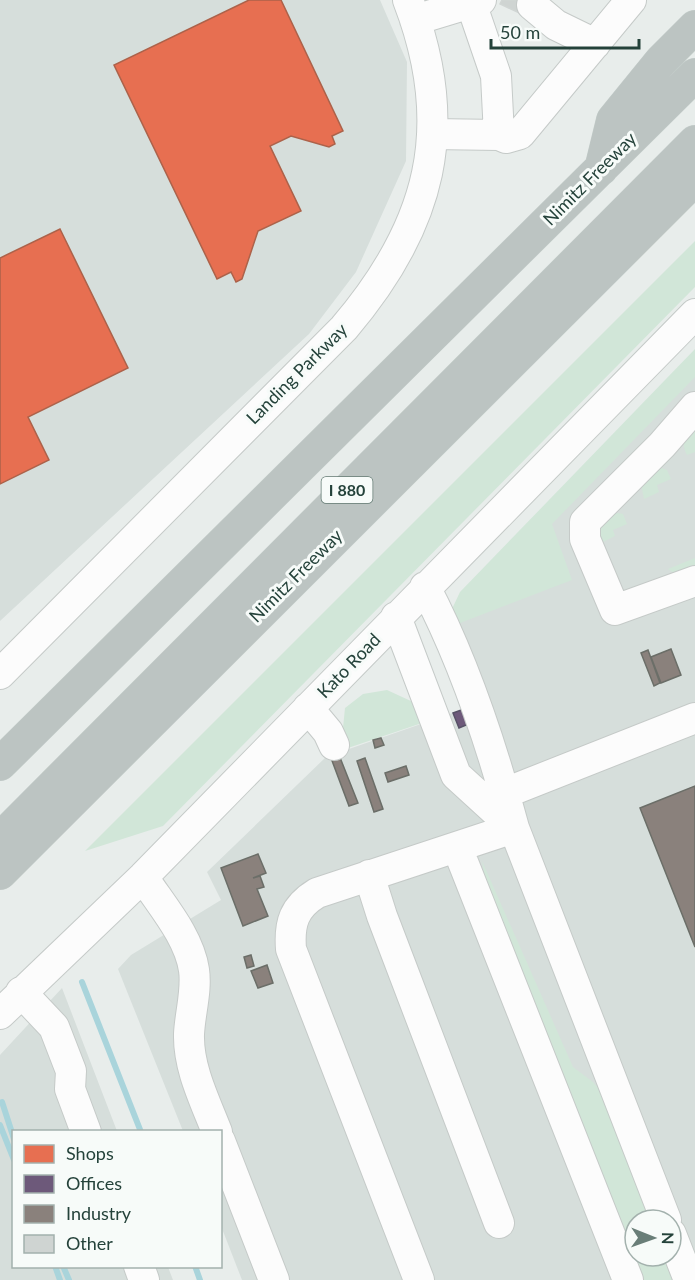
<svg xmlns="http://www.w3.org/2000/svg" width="695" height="1280" font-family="Lato,sans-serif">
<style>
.built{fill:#d6dedb;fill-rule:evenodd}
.green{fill:#d1e6d8}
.shops{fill:#e76f51;stroke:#ac624a;stroke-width:1.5}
.offices{fill:#6d597a;stroke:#575267;stroke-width:1.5}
.industry{fill:#8a817c;stroke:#6b6e68;stroke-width:1.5}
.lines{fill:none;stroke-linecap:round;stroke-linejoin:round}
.stream{stroke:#a9d4db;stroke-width:6}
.building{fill:#cfd4d2;stroke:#d1d6d4;stroke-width:1.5}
.minor-casing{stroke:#c5cac8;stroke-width:32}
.highway-casing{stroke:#c3ccc9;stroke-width:34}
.minor{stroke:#fcfcfc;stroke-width:30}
.highway{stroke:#bcc4c2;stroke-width:33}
.labels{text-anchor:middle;stroke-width:6;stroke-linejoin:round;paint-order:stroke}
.shield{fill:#f7fbf9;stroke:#637a73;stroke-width:1.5}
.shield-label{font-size:16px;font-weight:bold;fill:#24423a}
.street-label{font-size:18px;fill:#24423a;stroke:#f7fbf9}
</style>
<rect width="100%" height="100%" fill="#e8edeb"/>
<path class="built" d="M0,0H380L407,62L406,161L356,272L309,334L0,621Z
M695,369V1280H242L221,1226L220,1132L183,1131L118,969L131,955L221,900L207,872L326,757L467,708L455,623ZM635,1220H671V1256H635Z
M62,988L117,1131L14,1132V1266L168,1267L173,1280H0V1055Z"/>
<path class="green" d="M695,241V287L163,826L85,851Z
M695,349V377L552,524L572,580L460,623L467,641L451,611L460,592Z
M695,428V452L687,455C680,442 686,438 695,428Z
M661,468L667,470L671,479L657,485L659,492L644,499L641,484L655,469Z
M618,513L623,514L627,524L613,530L615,536L601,543L597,528L611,514Z
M695,558V570L674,573L668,569Z
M387,690L413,702L422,723L348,748L343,728L345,708L363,694Z
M482,861L573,1067L593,1082L602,1093L651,1220H635V1256H665L675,1280H643L487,889Z"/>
<path class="shops" d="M249,0H281L343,131L332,136L335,144L329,147L291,136L270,146L301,211L258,231L242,279L236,282L231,272L217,279L114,65Z
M60,229L128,368L28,417L49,460L0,484V258Z"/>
<path class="offices" d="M467,708L473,722L459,728L453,713Z"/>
<path class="industry" d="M671,649L681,675L661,683L651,657Z
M648,650L660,683L654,686L641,653Z
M381,738L384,745L375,748L373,740Z
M339,755L358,803L349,806L331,758Z
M365,758L383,809L374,812L357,761Z
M406,766L409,775L388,782L385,773Z
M695,786V947L640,808Z
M258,854L266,873L253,878L260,876L264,887L257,889L268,916L243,926L221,868Z
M251,955L254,966L247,968L244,957Z
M267,965L273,983L258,988L251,971Z"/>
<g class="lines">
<path class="stream" d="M82,982L141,1132
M2,1102L14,1139
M0,1125L14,1160
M55,1266L60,1280
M63,1266L69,1280
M195,1266L200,1280"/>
</g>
<path class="building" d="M502,0H534L526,16L500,4Z"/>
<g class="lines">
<defs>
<path id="minor" d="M470,0L496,76L499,135
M532,5L556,25L595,44
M415,20L481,0
M432,134L499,135L506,138L520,134L631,0
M695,407L662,445L585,522V539L615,610L695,581
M425,587C465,663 492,746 514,828L666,1220
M396,617L456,775L514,828
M0,674L344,328C431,226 457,127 408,0
M308,708L328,732L334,745
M505,793L695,718
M457,847L628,1280
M369,875L382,916L499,1223
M143,877C161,905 189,936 194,970C197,991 190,1013 189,1034C188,1068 205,1101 217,1132
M21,992L54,1027L71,1071L70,1089L86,1132
M0,1014L143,877L695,314
M220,1141L274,1280
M671,1234L689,1280
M139,1266L144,1280
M419,1280L291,949C289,923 294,907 317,893L514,828"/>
<path id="highway" d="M601,169L613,120L661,61L695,27
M0,764L695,75
M0,839L695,142
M0,873L695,179"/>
</defs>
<use href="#minor" class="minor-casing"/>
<use href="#highway" class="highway-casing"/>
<use href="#minor" class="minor"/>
<use href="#highway" class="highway"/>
</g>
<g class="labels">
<rect class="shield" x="321.5" y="477" width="51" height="26" rx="4.5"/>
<g class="shield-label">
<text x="347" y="496">I 880</text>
</g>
<g class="street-label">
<text transform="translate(590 179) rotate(-45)" y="6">Nimitz Freeway</text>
<text transform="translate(297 374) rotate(-45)" y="6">Landing Parkway</text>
<text transform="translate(296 576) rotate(-45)" y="6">Nimitz Freeway</text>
<text transform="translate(349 666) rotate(-46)" y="6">Kato Road</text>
</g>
</g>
<rect x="12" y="1130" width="210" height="138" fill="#f7fbf9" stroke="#a3b1ad" stroke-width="1.5"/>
<rect x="24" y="1145" width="30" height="18" fill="#e76f51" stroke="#a3b1ad" stroke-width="1.5"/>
<text x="66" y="1160" font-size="18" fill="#24423a">Shops</text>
<rect x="24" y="1175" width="30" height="18" fill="#6d597a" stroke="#a3b1ad" stroke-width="1.5"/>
<text x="66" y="1190" font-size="18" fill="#24423a">Offices</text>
<rect x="24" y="1205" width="30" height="18" fill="#8a817c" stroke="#a3b1ad" stroke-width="1.5"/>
<text x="66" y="1220" font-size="18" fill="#24423a">Industry</text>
<rect x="24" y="1235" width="30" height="18" fill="#cfd4d2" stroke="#a3b1ad" stroke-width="1.5"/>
<text x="66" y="1250" font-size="18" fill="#24423a">Other</text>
<g transform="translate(653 1238) rotate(91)"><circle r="28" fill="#f7fbf9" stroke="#a3b1ad" stroke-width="1.5"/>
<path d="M0-4.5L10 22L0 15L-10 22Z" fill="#697e78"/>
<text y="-9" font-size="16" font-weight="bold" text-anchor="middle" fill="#24423a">N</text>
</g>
<path d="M491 39v9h148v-9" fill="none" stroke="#24423a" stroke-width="3"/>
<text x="500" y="39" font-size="18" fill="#24423a" stroke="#f7fbf9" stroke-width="4.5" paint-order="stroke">50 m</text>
</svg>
